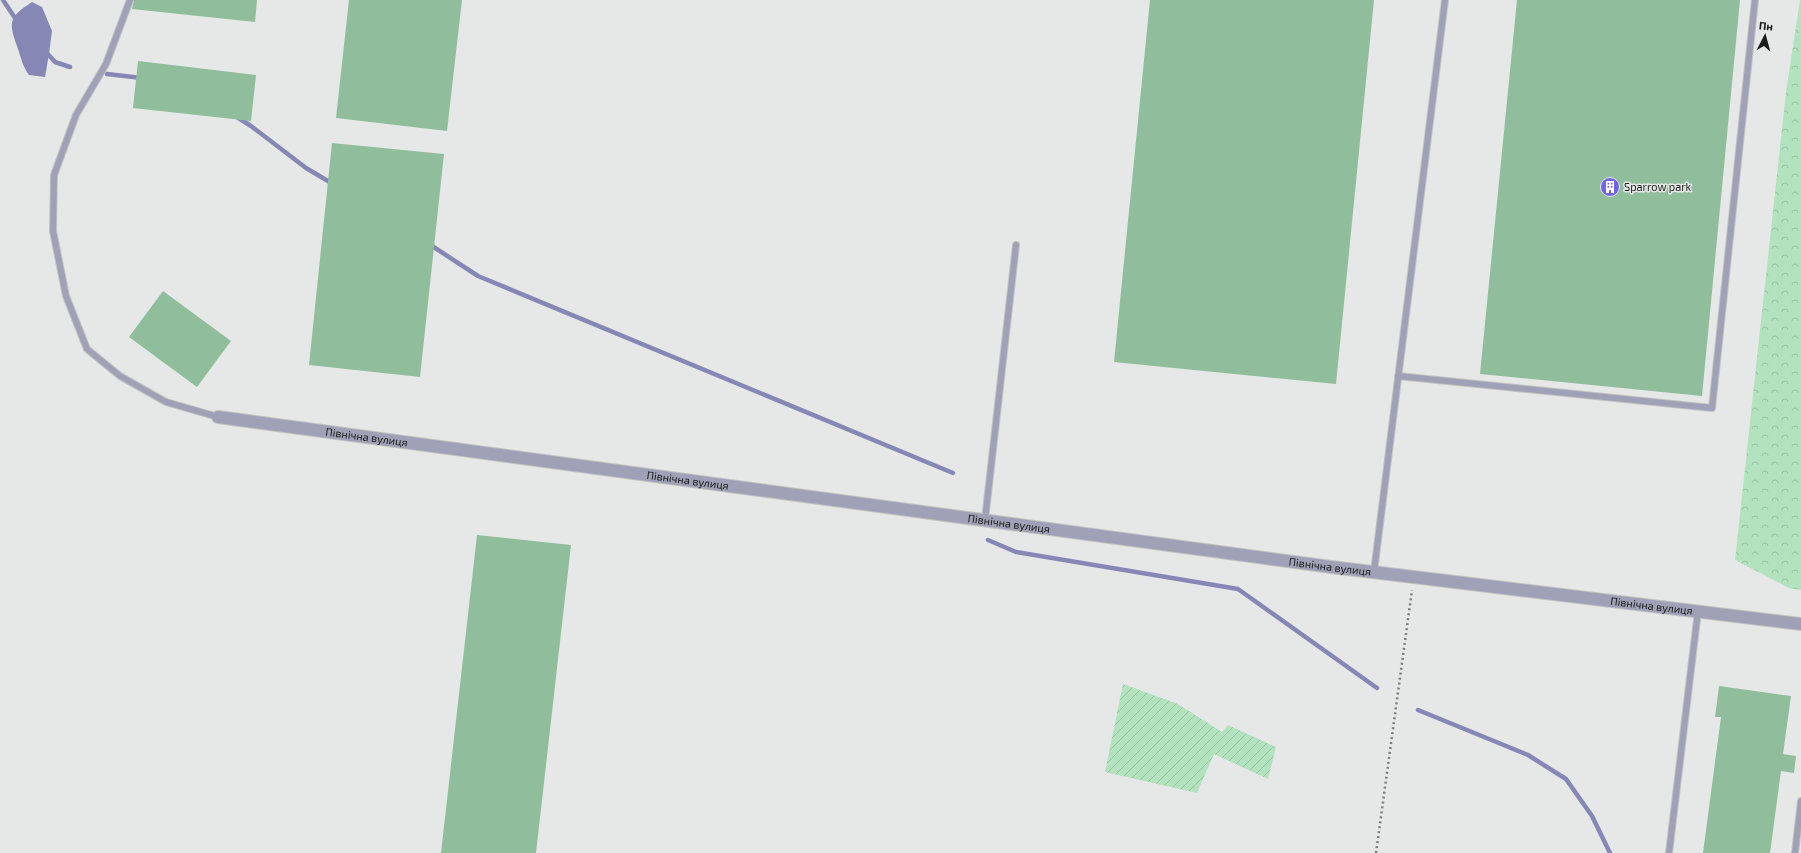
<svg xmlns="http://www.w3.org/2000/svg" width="1801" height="853" font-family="'Exo 2',sans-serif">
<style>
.park{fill:url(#park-crowns)}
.garden{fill:url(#garden-furrows)}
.water{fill:#8787b5}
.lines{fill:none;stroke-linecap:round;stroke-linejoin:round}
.stream{stroke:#8787b5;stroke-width:4.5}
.building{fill:#90be9c}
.lane-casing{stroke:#c1c3c1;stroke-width:8}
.street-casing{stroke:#c1c3c1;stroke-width:14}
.path{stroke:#7b7d7b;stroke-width:2.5;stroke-dasharray:2 3;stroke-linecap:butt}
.lane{stroke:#a0a1b6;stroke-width:6}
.street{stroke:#a0a1b6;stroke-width:12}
.labels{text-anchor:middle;stroke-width:3;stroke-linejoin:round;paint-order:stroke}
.poi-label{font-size:11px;fill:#1b1c1b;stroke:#e5e8e6;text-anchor:start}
.street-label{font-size:11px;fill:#1b1c1b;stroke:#e5e8e6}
</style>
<defs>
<pattern id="park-crowns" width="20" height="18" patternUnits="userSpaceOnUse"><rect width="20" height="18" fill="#b3e2be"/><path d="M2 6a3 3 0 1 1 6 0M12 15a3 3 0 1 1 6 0" fill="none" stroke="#99c1a3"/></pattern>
<pattern id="garden-furrows" width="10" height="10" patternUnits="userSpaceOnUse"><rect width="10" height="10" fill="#b3e2be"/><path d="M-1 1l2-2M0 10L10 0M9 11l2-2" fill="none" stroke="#99c1a3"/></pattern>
</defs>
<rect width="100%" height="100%" fill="#e5e8e6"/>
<path class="park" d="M1800,0H1801V590L1789,588L1735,560L1786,92Z"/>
<path class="garden" d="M1123,684L1178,704L1222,732L1228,725L1276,747L1268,779L1214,754L1197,793L1105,772Z"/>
<path class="water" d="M32,2L42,7L52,31L49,54L45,77L29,75C23,67 21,58 18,49C9,23 7,18 32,2Z"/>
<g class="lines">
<path class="stream" d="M3,0L17,21
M45,51L55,62L70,67
M107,74L142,78
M237,117L251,126L306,168L333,184
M429,244L478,276L953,473
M988,540L1016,552L1238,589L1377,688
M1418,710L1528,755L1566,779L1592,816L1610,853"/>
</g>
<path class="building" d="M134,0H257L255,22L132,9Z
M349,0H462L447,131L336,118Z
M1150,0H1374L1336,384L1114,362Z
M1517,0H1740L1702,396L1480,374Z
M138,61L256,75L251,121L133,108Z
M332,143L444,154L420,377L309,365Z
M163,291L231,341L197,387L129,337Z
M477,535L571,545L536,853H441Z
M1719,686L1791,696L1783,754L1796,756L1794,773L1781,771L1770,853H1703L1721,717H1715Z"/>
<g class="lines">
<defs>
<path id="lane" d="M130,0L106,64L76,115L54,175L53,231L66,296L87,349L120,376L166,402L218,417
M1398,376L1712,408L1755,0
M985,520L1016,245
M1374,572L1445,0
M1669,853L1698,611
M1795,853L1801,801"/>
<g id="street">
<path id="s1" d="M218,417L1331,567L1801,624"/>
</g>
</defs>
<use href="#lane" class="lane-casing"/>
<use href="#street" class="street-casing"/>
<path class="path" d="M1376,853L1412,590"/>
<use href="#lane" class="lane"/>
<use href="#street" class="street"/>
</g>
<defs>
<symbol id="building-disc" viewBox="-11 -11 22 22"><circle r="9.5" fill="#7464df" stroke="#e5e8e6"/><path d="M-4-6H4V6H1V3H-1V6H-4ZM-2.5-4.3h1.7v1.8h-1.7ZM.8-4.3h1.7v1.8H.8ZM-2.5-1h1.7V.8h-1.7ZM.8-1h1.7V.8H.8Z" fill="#fff"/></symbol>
</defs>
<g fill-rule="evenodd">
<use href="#building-disc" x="1599" y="176" width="22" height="22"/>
</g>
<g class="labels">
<g class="poi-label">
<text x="1624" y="191">Sparrow park</text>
</g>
<g class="street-label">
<text dy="4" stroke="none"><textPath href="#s1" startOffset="150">Північна вулиця</textPath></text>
<text dy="4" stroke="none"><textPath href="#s1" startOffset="474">Північна вулиця</textPath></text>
<text dy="4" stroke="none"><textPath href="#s1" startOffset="798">Північна вулиця</textPath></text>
<text dy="4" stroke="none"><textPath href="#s1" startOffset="1122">Північна вулиця</textPath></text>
<text dy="4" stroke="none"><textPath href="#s1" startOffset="1446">Північна вулиця</textPath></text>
</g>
</g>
<g transform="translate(1765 36) rotate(6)" stroke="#e5e8e6" stroke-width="3" paint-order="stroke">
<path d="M0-3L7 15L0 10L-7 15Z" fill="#1b1c1b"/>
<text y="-6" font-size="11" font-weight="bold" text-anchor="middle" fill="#1b1c1b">Пн</text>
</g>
</svg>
